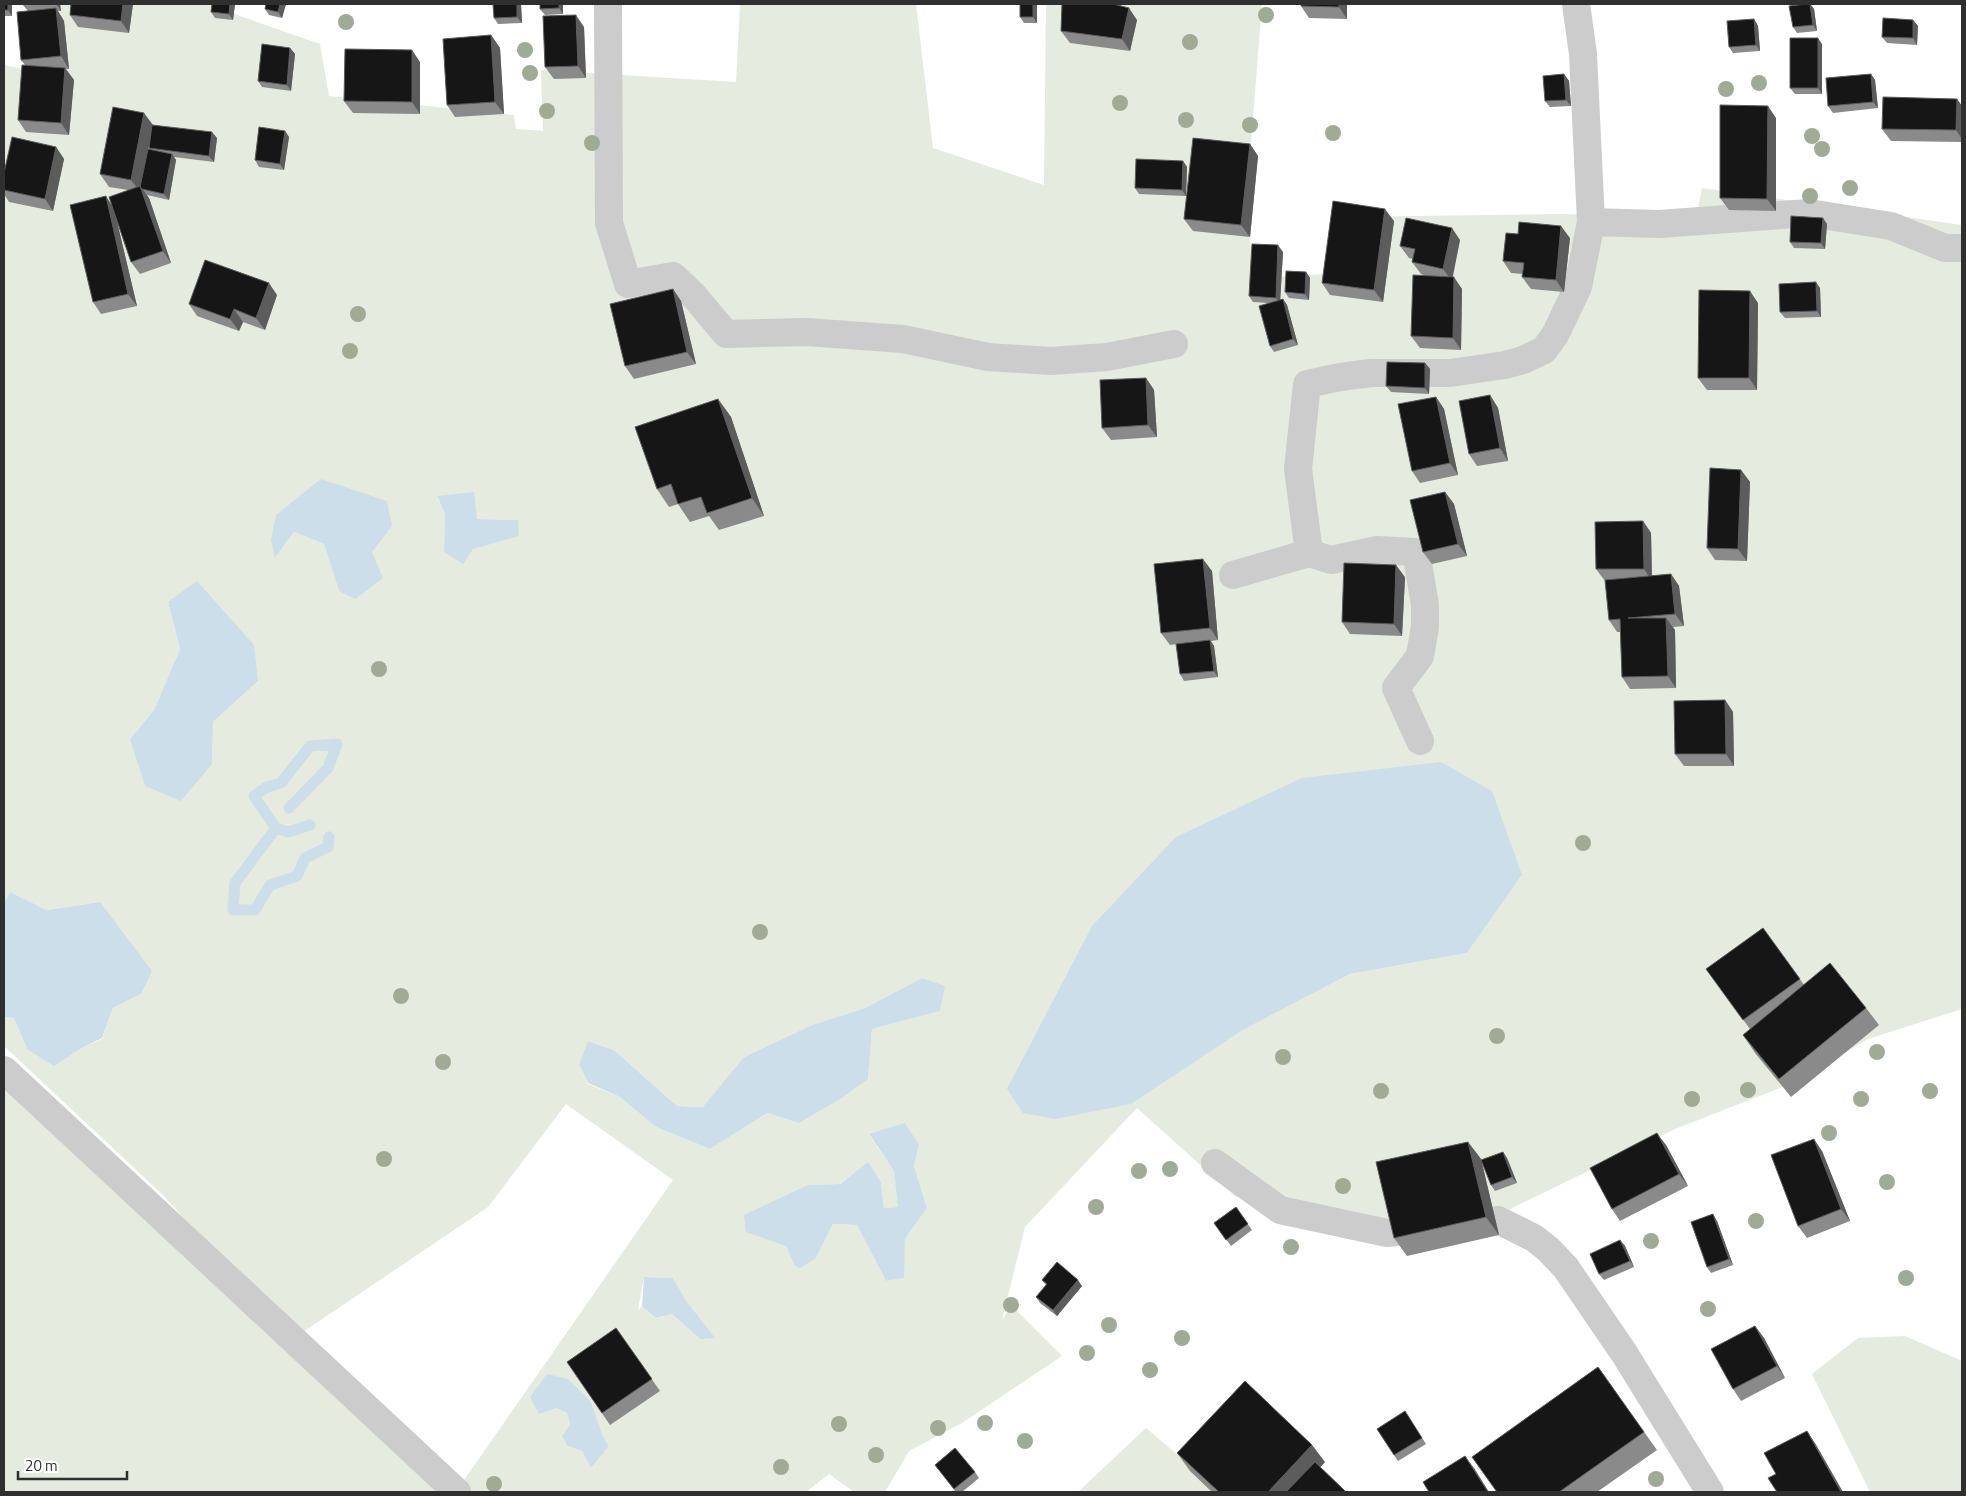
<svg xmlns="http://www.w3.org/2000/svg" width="1966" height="1496" font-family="'Titillium Web',sans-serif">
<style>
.green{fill:#e5ebde;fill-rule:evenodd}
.water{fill:#ccdee9}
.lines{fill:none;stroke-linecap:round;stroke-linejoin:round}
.stream{stroke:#ccdee9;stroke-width:11}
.street{stroke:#ccc;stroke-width:28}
.tree{fill:#a0ab96}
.wall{fill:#8a8a8a;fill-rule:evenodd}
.shaded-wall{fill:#5c5c5c}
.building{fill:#161616;stroke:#5c5c5c}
</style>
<rect width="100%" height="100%" fill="#fff"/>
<path class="green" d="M39,4H214L240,16L320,44L329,96L514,115L516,129L543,131L541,70L736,82L740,4H916L933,148L1044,185L1046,4H1262L1246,206L1254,278L1328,274L1341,217L1564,214L1696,218L1702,188L1962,225V1009L1868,1039L1795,1082L1675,1129L1508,1210L1392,1222L1288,1199L1263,1186L1236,1197L1137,1108L1025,1227L1002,1320L1011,1305L1062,1356L962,1423L909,1451L885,1492H854L829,1474L806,1492H472L462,1483L673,1180L566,1104L488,1207L303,1332L439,1492H4V1087L278,1325L164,1196L4,1046V1017L14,1018L27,1049H80L102,1039L113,1008L141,994L100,902L47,910L10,892L4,903V65L22,69L67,34ZM321,479L392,526L339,591L324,544L294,532L275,558ZM437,497L477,519L518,520L473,549L444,552L445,514ZM168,602L258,681L213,722L212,764L130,739L154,710L180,649ZM1522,875L1467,953L1350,974L1241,1031L1055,1119ZM922,978L939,1011L872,1029L868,1079L839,1100L799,1123L767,1113L710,1149L656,1127L620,1097L588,1084L579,1065L589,1041L614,1050L677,1106L704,1107L744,1057L812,1025L865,1008ZM869,1135L919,1145L914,1166L927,1208L905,1239L903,1278L886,1281L857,1225L833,1224L816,1258L794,1265L786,1246L808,1185L839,1184L868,1163L881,1182L884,1208L899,1207L894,1171ZM644,1277L673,1278L687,1302L700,1339L672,1314L657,1318L642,1306L638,1310ZM591,1402L603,1436L609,1446L591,1468L582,1451L567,1446L562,1436L570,1424L567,1413L556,1408Z
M1905,1336L1962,1361V1492H1870L1812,1374L1858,1338Z
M1146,1428L1222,1492H1078Z"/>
<path class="water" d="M321,479L387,501L392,526L372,552L383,578L355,599L339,591L324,544L294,532L275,558L271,540L276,515Z
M474,492L477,519L518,520L519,536L473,549L463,564L444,552L445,514L437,496Z
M197,581L254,645L258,681L213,722L212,764L181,801L145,786L130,739L154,710L180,649L168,602Z
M1441,762L1492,791L1522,875L1467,953L1350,974L1241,1031L1131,1104L1055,1119L1023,1113L1007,1089L1092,926L1176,837L1302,778Z
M10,892L47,910L100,902L152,971L141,994L113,1008L102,1038L80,1049L54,1066L27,1049L14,1018L4,1017V903Z
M922,978L945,986L940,1011L872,1029L868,1079L839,1100L799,1123L767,1113L710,1149L656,1127L620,1097L588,1083L579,1065L588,1041L614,1050L677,1106L703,1107L744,1057L812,1025L865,1008Z
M905,1123L919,1145L914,1166L927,1208L905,1239L904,1278L886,1281L857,1225L833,1224L816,1258L800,1268L794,1265L786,1246L746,1232L744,1215L808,1185L840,1184L868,1162L881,1182L884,1208L898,1207L894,1171L869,1134Z
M644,1277L673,1278L687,1302L715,1338L700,1339L672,1314L656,1318L642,1306Z
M547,1374L568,1379L591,1402L603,1436L609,1446L591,1468L582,1451L567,1446L562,1436L570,1424L567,1413L556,1408L539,1414L530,1397Z"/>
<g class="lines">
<path class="stream" d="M289,808L328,768L337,744L310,746L281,783L267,787L254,796L276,828L288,832L310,825
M276,828L235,883L233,910H255L270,885L297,876L305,858L328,847L329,837"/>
<path class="street" d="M608,4L609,223L628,284L673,276L694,296L726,334L807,332L903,339L988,357L1051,361L1107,357L1174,344
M1591,222L1659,224L1809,213L1891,226L1945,248H1962
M1309,553L1331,560L1377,550L1416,552L1425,605V627L1420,656L1396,688L1420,741
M1233,575L1309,553L1298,469L1307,384L1340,377L1371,373H1450L1505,365L1523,360L1544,350L1555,335L1578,287L1591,222L1583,54L1576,4
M4,1070L457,1492
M1215,1163L1280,1210L1387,1233L1498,1220L1534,1238L1548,1249L1566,1268L1624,1353L1710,1492"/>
</g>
<g class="tree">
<circle cx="1266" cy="15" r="8"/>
<circle cx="346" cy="22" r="8"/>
<circle cx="1190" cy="42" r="8"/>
<circle cx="525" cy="50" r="8"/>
<circle cx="530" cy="73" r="8"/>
<circle cx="1759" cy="83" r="8"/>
<circle cx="1726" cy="89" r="8"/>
<circle cx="1120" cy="103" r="8"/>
<circle cx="547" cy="111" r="8"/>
<circle cx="1186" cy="120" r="8"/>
<circle cx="1250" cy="125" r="8"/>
<circle cx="1333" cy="133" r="8"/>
<circle cx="1812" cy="136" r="8"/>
<circle cx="592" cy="143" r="8"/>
<circle cx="1822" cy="149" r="8"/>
<circle cx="1850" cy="188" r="8"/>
<circle cx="1810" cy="196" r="8"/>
<circle cx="358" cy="314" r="8"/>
<circle cx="350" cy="351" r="8"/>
<circle cx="379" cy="669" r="8"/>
<circle cx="1583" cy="843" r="8"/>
<circle cx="760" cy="932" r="8"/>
<circle cx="401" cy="996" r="8"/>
<circle cx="1497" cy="1036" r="8"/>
<circle cx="1877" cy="1052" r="8"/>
<circle cx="1283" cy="1057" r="8"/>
<circle cx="443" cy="1062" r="8"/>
<circle cx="1748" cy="1090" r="8"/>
<circle cx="1381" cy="1091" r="8"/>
<circle cx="1930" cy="1091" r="8"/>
<circle cx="1692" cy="1099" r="8"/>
<circle cx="1861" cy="1099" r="8"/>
<circle cx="1829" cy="1133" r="8"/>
<circle cx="384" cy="1159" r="8"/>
<circle cx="1170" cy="1169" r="8"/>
<circle cx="1139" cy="1171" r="8"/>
<circle cx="1887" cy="1182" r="8"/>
<circle cx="1343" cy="1186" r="8"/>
<circle cx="1096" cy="1207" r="8"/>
<circle cx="1756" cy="1221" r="8"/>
<circle cx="1651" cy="1241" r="8"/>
<circle cx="1291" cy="1247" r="8"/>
<circle cx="1906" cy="1278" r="8"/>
<circle cx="1011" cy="1305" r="8"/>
<circle cx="1708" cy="1309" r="8"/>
<circle cx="1109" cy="1325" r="8"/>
<circle cx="1182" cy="1338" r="8"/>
<circle cx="1087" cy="1353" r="8"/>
<circle cx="1150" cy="1370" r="8"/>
<circle cx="985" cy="1423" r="8"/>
<circle cx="839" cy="1424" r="8"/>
<circle cx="938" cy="1428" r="8"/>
<circle cx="1025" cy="1441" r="8"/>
<circle cx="876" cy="1455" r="8"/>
<circle cx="781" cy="1467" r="8"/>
<circle cx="1656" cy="1479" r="8"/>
<circle cx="494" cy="1484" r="8"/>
</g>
<path class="wall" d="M4,4H12V16H4Z
M22,4H60L61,11H58L64,21L69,69H66L74,80L69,135L26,132L18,120L25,65L21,60L28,11Z
M71,4H133L129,33L78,27L70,15Z
M212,4H235L233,20L215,18L211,12Z
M266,4H286L282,18L269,15L265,9Z
M493,4H521L522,23L498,24L494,18Z
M563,4V14L545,15L540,9Z
M1020,4H1037V23H1024L1020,17Z
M1062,4H1121V6L1137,20L1130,51L1070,43L1061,31Z
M1301,4H1347V19L1309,18L1301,6Z
M1810,4L1814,9L1817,31L1797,33L1793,27Z
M1754,19L1758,26L1760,51L1733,53L1729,47Z
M1913,20L1918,26L1917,45L1887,43L1882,37Z
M584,27L586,78L554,79L545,67Z
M491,35L500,48L504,114L455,117L447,105Z
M1822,44V94H1795L1790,88Z
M290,48L295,54L291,91L262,87L258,81Z
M420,62V114L353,113L344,101Z
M1564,74L1569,81L1571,106L1550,107L1545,101Z
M1871,74L1875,80L1878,108L1833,113L1828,106Z
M1957,99L1962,106V142L1891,141L1882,129Z
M1776,118V211L1729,210L1720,198Z
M152,125L217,138L214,162L174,157L176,160L169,200L147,195L149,198L171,263L140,274L131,262L117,222L137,306L101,314L93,302L111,204L128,190L109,187L100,174ZM150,137L149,149H148Z
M285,131L289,137L284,170L259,167L255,160Z
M1250,144L1258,156L1250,237L1193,231L1184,219Z
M56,147L64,159L53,211L9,202L4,194V173Z
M1183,161L1187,167L1186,196L1139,194L1135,188Z
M1394,221L1383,302L1330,295L1322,283Z
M1827,224L1825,249L1794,248L1790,242Z
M1570,238L1564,292L1531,289L1522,277L1523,274L1511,273L1503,261Z
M1460,240L1452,276L1462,289L1461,350L1420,348L1411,336L1426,276L1421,274L1412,262L1413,259L1409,258L1400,246Z
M1283,252L1280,300L1283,299L1287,305L1298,345L1274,352L1270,346L1268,303L1253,302L1249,296Z
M1306,272L1310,278L1309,300L1289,298L1285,292Z
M1820,288L1821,317L1785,318L1780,312Z
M673,289L681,301L696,364L634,379L625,366Z
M277,295L265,330L243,322L239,331L197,316L189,304Z
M1758,303L1757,390H1707L1698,378Z
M1425,363L1430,369L1429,394L1391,392L1386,386Z
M1146,378L1154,390L1157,437L1111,440L1102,428Z
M1490,395L1498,408L1508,461L1477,466L1469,454Z
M1436,397L1444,409L1458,475L1420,483L1412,471Z
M718,399L731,417L764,516L719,530L709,516L690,522L678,504L669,507L657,489Z
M1741,470L1750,482L1747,561L1715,560L1707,548Z
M1445,492L1454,504L1467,556L1432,564L1423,552Z
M1643,521L1651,533L1652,576L1671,574L1679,586L1684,626L1673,627L1675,630L1676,688L1630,689L1622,677L1620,632H1617L1609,620L1605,581L1596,569Z
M1212,571L1218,640L1211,641L1214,646L1218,677L1184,681L1180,674L1177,644L1170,645L1161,633Z
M1405,577L1402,636L1350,634L1342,622Z
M1725,700L1733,712L1734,766H1684L1675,754Z
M1763,928L1804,985L1866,1008L1879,1025L1791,1097L1755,1053L1743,1035L1750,1029L1706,969Z
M1468,1142L1481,1159L1499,1235L1407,1256L1394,1238Z
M1666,1145L1688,1186L1620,1221L1612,1209Z
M1822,1151L1850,1221L1807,1238L1798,1226Z
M1503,1152L1507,1158L1517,1183L1495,1191L1491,1185Z
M1236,1207L1252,1230L1231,1246L1214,1223Z
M1717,1221L1733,1265L1711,1273L1707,1267Z
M1620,1240L1625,1246L1634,1267L1604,1280L1599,1274Z
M1042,1280L1082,1286L1057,1316L1040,1303L1036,1297L1046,1285Z
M1755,1326L1764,1338L1785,1378L1741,1401L1733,1389Z
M616,1328L660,1391L610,1425L567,1362Z
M1598,1367L1657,1450L1597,1492H1497Z
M1405,1411L1426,1444L1398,1461L1394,1455Z
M1177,1453L1325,1462L1320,1467L1346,1492H1212L1190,1471Z
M935,1465L975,1472L979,1478L962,1492H956Z"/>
<path class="shaded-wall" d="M8,4H12V16L8,10Z
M56,4H60L61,11Z
M123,4H133L129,33L121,21Z
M230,4H235L233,20L229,14Z
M280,4H286L282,18L278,12Z
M517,4H521L522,23L517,17Z
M559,4H563V14L559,8Z
M1033,4H1037V23L1033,17Z
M1339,4H1347V19L1339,7Z
M1810,4L1814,9L1817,31L1813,25Z
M56,8L64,21L69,69L61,56Z
M1129,8L1137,20L1130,51L1122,39Z
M576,15L584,27L586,78L578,66Z
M1754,19L1758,26L1760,51L1756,45Z
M1913,20L1918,26L1917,45L1913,38Z
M491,35L500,48L504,114L495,102Z
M1818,38L1822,44V94L1818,88Z
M290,48L295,54L291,91L287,85Z
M412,50L420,62V114L412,102Z
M65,68L74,80L69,135L61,123Z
M1564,74L1569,81L1571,106L1566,100Z
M1871,74L1875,80L1878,108L1873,102Z
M1957,99L1962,106V139L1956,130Z
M1768,106L1776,118V211L1767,199Z
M144,113L153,125L141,187L149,198L171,263L163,251L140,192L131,180Z
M285,131L289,137L284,170L280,164Z
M212,132L217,138L214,162L209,156Z
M1250,144L1258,156L1250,237L1241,225Z
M56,147L64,159L53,211L45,199Z
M172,154L176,160L169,200L164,194Z
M1183,161L1187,167L1186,196L1182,190Z
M106,196L114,209L137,306L128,294Z
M1385,209L1394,221L1383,302L1374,290Z
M1823,218L1827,224L1825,249L1821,243Z
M1561,226L1570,238L1564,292L1556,280Z
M1452,228L1460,240L1452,281L1443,269Z
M1278,245L1283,252L1280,304L1276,298Z
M1306,272L1310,278L1309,300L1305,294Z
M1454,277L1462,289L1461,350L1453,338Z
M1816,282L1820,288L1821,317L1817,311Z
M269,283L277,295L265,330L256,318Z
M673,289L681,301L696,364L687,352Z
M1750,291L1758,303L1757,390L1749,378Z
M1283,299L1287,305L1298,345L1293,339Z
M234,309L243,322L239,331L230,319Z
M1425,363L1430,369L1429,394L1425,388Z
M1146,378L1154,390L1157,437L1148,425Z
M1490,395L1498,408L1508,461L1500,448Z
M1436,397L1444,409L1458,475L1450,463Z
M718,399L731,417L764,516L752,498Z
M1741,470L1750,482L1747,561L1738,549Z
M1445,492L1454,504L1467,556L1458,544Z
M1643,521L1651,533L1652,581L1644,569Z
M1203,559L1212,571L1218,640L1210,628Z
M1396,565L1405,577L1402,636L1394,624Z
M1671,574L1679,586L1684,626L1675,614Z
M1666,618L1675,630L1676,688L1668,676Z
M1210,640L1214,646L1218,677L1214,671Z
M1725,700L1733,712L1734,766L1726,754Z
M1657,1133L1666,1145L1688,1186L1679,1174Z
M1814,1139L1822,1151L1850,1221L1841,1209Z
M1468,1142L1481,1159L1499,1235L1486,1217Z
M1503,1152L1507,1158L1517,1183L1512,1177Z
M1713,1214L1717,1221L1733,1265L1729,1259Z
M1620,1240L1625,1246L1634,1267L1630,1261Z
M1078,1280L1082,1286L1057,1316L1053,1310Z
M1755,1326L1764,1338L1785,1378L1777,1366Z
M1807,1431L1815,1443L1843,1492H1841Z
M1312,1445L1325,1462L1297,1492H1268Z
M1465,1456L1474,1468L1489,1492H1488Z"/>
<path class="building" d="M4,4H8V10H4Z
M71,4H123L121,21L70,15Z
M212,4H230L229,14L211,12Z
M266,4H280L278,12L265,9Z
M493,4H517V17L494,18Z
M540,4H559V8L540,9Z
M1020,4H1033V17H1020Z
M1062,4H1113L1129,8L1122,39L1061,31Z
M1301,4H1339V7L1301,6Z
M1807,4H1810L1813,25L1793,27L1789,6Z
M56,8L61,56L21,60L17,12Z
M576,15L578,66L545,67L543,16Z
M1883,18L1913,20V38L1882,37Z
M1754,19L1756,45L1729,47L1727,21Z
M491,35L495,102L447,105L443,39Z
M1790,38H1818V88H1790Z
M262,44L290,48L287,85L258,81Z
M345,49L412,50V102L344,101Z
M22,65L65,68L61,123L18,120Z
M1564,74L1566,100L1545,101L1543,76Z
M1871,74L1873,102L1828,106L1826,78Z
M1883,97L1957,99L1956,130L1882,129Z
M1720,105L1768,106L1767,199L1720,198Z
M113,107L144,113L131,180L100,174Z
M152,125L212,132L209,156L149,148Z
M259,127L285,131L280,164L255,160Z
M12,137L56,147L45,199L4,190V173Z
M1193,138L1250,144L1241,225L1184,219Z
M148,149L172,154L164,194L142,189L140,187Z
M1136,159L1183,161L1182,190L1135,188Z
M140,186L163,251L131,262L109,197Z
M106,196L128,294L93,302L70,205Z
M1333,201L1385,209L1374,290L1322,283Z
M1791,216L1823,218L1821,243L1790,242Z
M1406,218L1452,228L1443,269L1412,262L1415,249L1400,246Z
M1519,222L1561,226L1556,280L1522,277L1524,263L1503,261L1506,233L1518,234Z
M1252,244L1278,245L1276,298L1249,296Z
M205,260L269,283L256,318L234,309L230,319L189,304Z
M1286,271L1306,272L1305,294L1285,292Z
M1413,275L1454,277L1453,338L1411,336Z
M1816,282L1817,311L1780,312L1779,284Z
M673,289L687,352L625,366L610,304Z
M1699,290L1750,291L1749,378H1698Z
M1283,299L1293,339L1270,346L1259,306Z
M1387,362L1425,363V388L1386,386Z
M1146,378L1148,425L1102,428L1100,380Z
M1490,395L1500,448L1469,454L1459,401Z
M1436,397L1450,463L1412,471L1398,404Z
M718,399L752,498L707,513L701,497L678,504L671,484L657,489L635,427Z
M1710,468L1741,470L1738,549L1707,548Z
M1445,492L1458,544L1423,552L1410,500Z
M1643,521L1644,569H1596L1595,522Z
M1203,559L1210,628L1161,633L1154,564Z
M1344,563L1396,565L1394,624L1342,622Z
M1671,574L1675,614L1628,618H1666L1668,676L1622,677L1620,619L1609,620L1605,580Z
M1210,640L1214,671L1180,674L1176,644Z
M1725,700L1726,754H1675L1674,701Z
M1763,928L1800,979L1743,1020L1706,969Z
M1830,963L1866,1008L1779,1079L1743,1035Z
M1657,1133L1679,1174L1612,1209L1590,1168Z
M1814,1139L1841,1209L1798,1226L1771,1155Z
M1468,1142L1486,1217L1394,1238L1376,1162Z
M1503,1152L1512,1177L1491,1185L1481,1160Z
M1236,1207L1248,1224L1226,1240L1214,1223Z
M1713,1214L1729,1259L1707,1267L1691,1222Z
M1620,1240L1630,1261L1599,1274L1590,1254Z
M1057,1262L1078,1280L1053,1310L1036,1297L1047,1284L1042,1280Z
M1755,1326L1777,1366L1733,1389L1711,1349Z
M616,1328L652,1379L602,1413L567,1362Z
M1598,1367L1644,1432L1559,1492H1497L1472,1457Z
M1245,1381L1312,1445L1268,1492H1219L1177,1453Z
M1405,1411L1422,1438L1394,1455L1377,1429Z
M1807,1431L1841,1492H1777L1768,1478L1776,1474L1764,1453Z
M955,1448L975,1472L954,1489L935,1465Z
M1465,1456L1488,1492H1429L1423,1482Z
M1315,1462L1346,1492H1286Z"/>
<rect width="1966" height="1496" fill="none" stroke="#2f2f2f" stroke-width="10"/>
<path d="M18 1471v8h109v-8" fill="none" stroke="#2f2f2f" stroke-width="2.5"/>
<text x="25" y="1471" font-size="15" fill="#2f2f2f" stroke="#ffffff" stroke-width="4" paint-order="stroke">20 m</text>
</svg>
